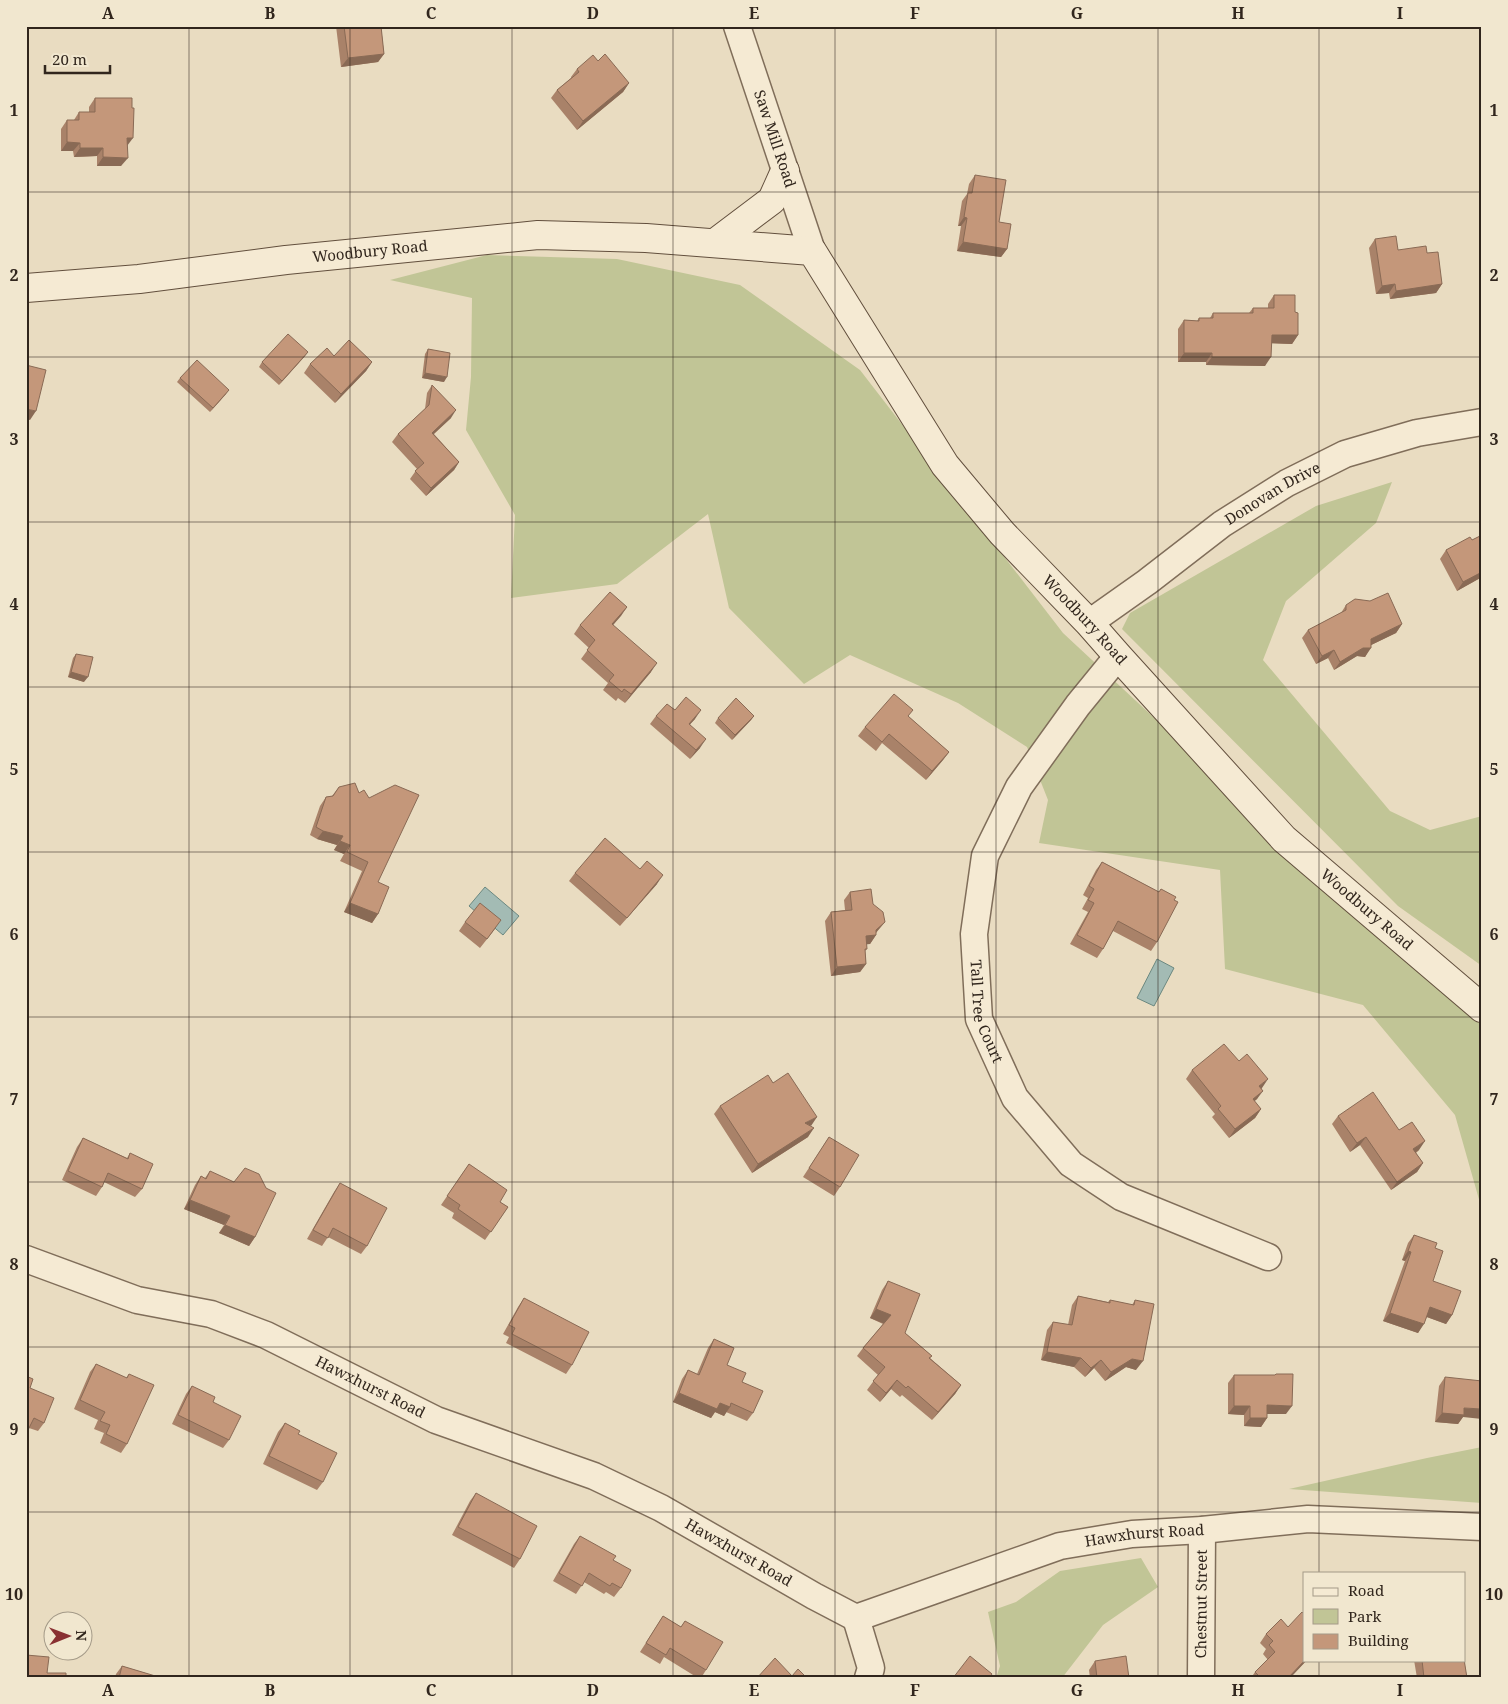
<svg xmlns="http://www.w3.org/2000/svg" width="1508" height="1704" font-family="'Noto Serif',serif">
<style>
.green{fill:#c1c596}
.water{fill:#a3bbb4;stroke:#6b8880}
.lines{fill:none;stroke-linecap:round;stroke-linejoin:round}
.street-casing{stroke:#806e5a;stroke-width:29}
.secondary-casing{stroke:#624f3d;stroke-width:30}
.street{stroke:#f5ead3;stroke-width:26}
.secondary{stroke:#f5ead3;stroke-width:28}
.wall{fill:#a98269}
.shaded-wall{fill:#896a55}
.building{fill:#c4977a;stroke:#896a55}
.grid{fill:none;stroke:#31261d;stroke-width:1;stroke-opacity:0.55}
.labels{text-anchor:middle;stroke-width:4;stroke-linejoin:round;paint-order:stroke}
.street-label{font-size:15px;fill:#31261d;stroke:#f1e7cf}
.neatline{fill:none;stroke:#31261d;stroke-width:2}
.grid-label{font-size:16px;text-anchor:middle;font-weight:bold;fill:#31261d}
</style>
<rect width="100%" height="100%" fill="#e9dcc1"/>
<path class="green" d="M487,255L617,259L740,285L860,370L1063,633L1482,1023V1210L1455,1115L1363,1005L1225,969L1220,870L1039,843L1048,800L1027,747L958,703L850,655L804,684L729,608L708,514L617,584L511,598L515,515L466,430L471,377L472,298L390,280Z
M1392,482L1376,523L1286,601L1263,660L1390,811L1430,830L1482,816V966L1398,906L1122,629L1130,613L1316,506Z
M1482,1447V1503L1289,1489L1427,1458Z
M1141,1558L1158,1587L1103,1625L1062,1678H996L1000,1666L988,1612L1016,1602L1060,1571Z"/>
<path class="water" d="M485,887L519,916L503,935L469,906Z
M1157,959L1174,968L1154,1006L1137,998Z"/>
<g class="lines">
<defs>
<g id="street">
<path id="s1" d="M737,26L812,251"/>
<path id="s2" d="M1089,623L1147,582L1222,524L1287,483L1345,454L1417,433L1482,422"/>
<path id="s3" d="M1118,656L1078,705L1019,787L985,856L974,934L979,1019L1015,1098L1071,1164L1121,1197L1268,1257"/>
<path id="s4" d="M26,1259L137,1300L211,1314L266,1335L436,1420L594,1476L661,1508L814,1596L856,1618L1060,1546L1132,1534L1202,1530L1308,1519L1482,1527"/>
<path d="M856,1618L871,1668L868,1678"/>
<path id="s5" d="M1201,1678L1202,1530"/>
</g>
<g id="secondary">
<path d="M715,243L772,200L785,171"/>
<path id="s6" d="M26,288L139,279L286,260L538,235L646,238L812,251L945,465L1002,533L1089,623L1118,656L1284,839L1482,1008"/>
</g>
</defs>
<use href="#street" class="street-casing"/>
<use href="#secondary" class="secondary-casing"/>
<use href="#street" class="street"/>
<use href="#secondary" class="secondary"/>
</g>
<path class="wall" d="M336,26H381L384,54L378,62L341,67Z
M598,61L629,83L623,92L577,130L551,98L557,90L571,78V77L577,69Z
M95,98L127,146L121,166H97V156L74,157L73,151H61V129L67,120H74L79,112H89V107Z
M975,175L999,222L1007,249L1001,257L957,251L961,226H958L962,201L967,194L969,184Z
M1375,239L1398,250L1427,253L1442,284L1436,293L1390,299L1389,293L1376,294L1369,248Z
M1274,295L1295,312L1298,335L1292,344L1271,343L1265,366L1206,365V362H1178V329L1184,320L1197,321L1199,318H1210L1213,313H1249L1253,308H1268V304Z
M428,349L444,382L422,378L425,354Z
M305,356L279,385L259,367L262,362Z
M334,356L372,362L366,371L335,403L304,373L310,364Z
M180,378L226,394L210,412L177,382Z
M432,385L451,418L434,434L459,462L454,470L426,496L410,479L417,469L392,442L398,434L425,409L427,393Z
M1482,535V577L1457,591L1440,559L1446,550L1472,540Z
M1346,605L1402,624L1396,633L1371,645L1365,657L1357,656L1334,670L1328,658L1316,664L1302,638L1308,630L1341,613Z
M627,607L613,625L651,672L625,703L618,698L616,701L603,690L608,683L581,659L589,648L574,634L580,625Z
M76,654L84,682L68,677L73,658Z
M675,710L695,719L690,724L700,748L690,759L650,724L656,716Z
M754,716L751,720L732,740L715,723L718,718Z
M909,717L949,752L943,760L926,780L882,743L876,751L858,736L865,727Z
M339,787L378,882V914L372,923L344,912L362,871L340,861L344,854L334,850L337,845L317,839L310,835L320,806L326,797L332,796Z
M1102,862L1159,892L1161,889L1157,942L1151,951L1113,931L1103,949L1097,958L1070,944L1088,912L1082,909L1088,898L1083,895L1096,870Z
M575,873L657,884L620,926L569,881Z
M850,892L873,904L885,922L876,933V935L870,944H866L867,949L865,951L866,964L860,972L831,976L825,921L831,912L845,910L844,900Z
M465,922L495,929L480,948L459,931Z
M1192,1070L1262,1088L1257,1099L1254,1101L1261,1109L1255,1118L1229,1138L1212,1117L1215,1114L1186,1079Z
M773,1083L810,1126L808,1137L752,1173L714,1114L720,1106Z
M1338,1116L1399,1130L1419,1150L1416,1153L1423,1163L1417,1172L1391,1190L1360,1145L1350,1152L1332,1124Z
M829,1137L840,1187L834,1196L803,1177Z
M83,1138L127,1158L130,1153L142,1189L135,1197L104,1182L102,1187L96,1196L62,1180L77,1147Z
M469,1164L500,1202L508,1207L485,1240L452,1218L454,1213L441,1205Z
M210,1171L255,1237L249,1246L219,1233L224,1225L184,1209L195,1185L201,1176L205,1178Z
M340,1183L367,1246L361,1254L328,1237L322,1246L307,1239L334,1192Z
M1414,1235L1435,1248L1433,1281L1452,1315L1446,1324L1427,1317L1418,1333L1383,1321L1405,1261L1402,1260L1408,1243Z
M888,1281L905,1333L932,1356L930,1358L961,1385L955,1394L932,1420L902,1395L900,1397L891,1389L880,1402L867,1390L878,1375L857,1356L863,1348L883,1324L870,1318L882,1290Z
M1078,1296L1108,1302L1110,1300L1132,1305L1135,1300L1136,1370L1126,1367L1105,1381L1094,1368L1085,1377L1074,1367L1041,1360L1047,1330L1053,1322L1068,1325L1072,1305Z
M524,1298L572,1365L566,1374L506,1343L509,1337L503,1334L518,1307Z
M714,1339L727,1365L742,1382L753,1413L747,1421L726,1412L724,1416L715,1412L711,1418L673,1402L682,1379L688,1370L697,1374L708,1348Z
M96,1364L126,1378L129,1374L127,1444L121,1453L100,1443L104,1433L94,1429L98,1420L74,1409L90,1372Z
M1234,1375L1286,1414H1267V1418L1261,1427L1244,1426V1415L1228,1414V1383Z
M1445,1377L1463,1417L1458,1424L1435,1422L1439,1386Z
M192,1386L213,1402L229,1440L223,1448L172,1424L186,1394Z
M30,1388L44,1423L38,1431L29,1428Z
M285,1423L298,1434L323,1482L317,1490L263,1464L278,1432Z
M476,1493L520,1559L514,1568L452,1535L470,1501Z
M580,1536L613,1560L621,1588L614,1597L606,1592L604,1594L584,1582L576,1594L553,1581L574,1544Z
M663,1616L681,1627L685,1621L706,1670L701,1678H698L664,1657L660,1664L640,1652Z
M1266,1634L1304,1660H1307L1290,1678H1251L1255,1672L1268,1660L1263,1654L1266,1649L1260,1643Z
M1414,1660H1464L1467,1678H1417Z
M1095,1661L1129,1678H1090L1089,1670Z
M122,1666L162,1678H115L116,1674Z"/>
<path class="shaded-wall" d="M384,54L378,62L341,67L348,58Z
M629,83L623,92L577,130L583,121Z
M127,138H133L127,146Z
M67,142L80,143L73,151H61Z
M80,148H103L97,156L74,157Z
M103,157L128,158L121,166H97Z
M964,217L967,218L961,226H958Z
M963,242L1007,249L1001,257L957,251Z
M1395,284L1389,293L1376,294L1382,286Z
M1442,284L1436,293L1390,299L1396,291Z
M1272,335H1298L1292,344L1265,343Z
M308,352L305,356L279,385L282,381Z
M1184,353H1212L1206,362H1178Z
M1212,357H1271L1265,366L1206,365Z
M372,362L366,371L335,403L341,394Z
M425,373L447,377L444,382L422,378Z
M229,390L226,394L210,412L213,408Z
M26,409L36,411L30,420L26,419Z
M456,410L451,418L427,440L432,433Z
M459,462L454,470L426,496L431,488Z
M1482,572V577L1457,591L1463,582Z
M627,607L621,616L606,633L612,624Z
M1402,624L1396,633L1365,648L1371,639Z
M1363,648H1371L1365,657L1357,656L1334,670L1340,662Z
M1334,650L1328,658L1316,664L1322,656Z
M657,663L651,672L625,703L631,694Z
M71,672L88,677L84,682L68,677Z
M701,710L695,719L683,732L689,724Z
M754,716L751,720L732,740L735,735Z
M706,739L700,748L690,759L696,750Z
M949,752L943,760L926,780L932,771Z
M323,831L343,836L337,845L317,839Z
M340,841L350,845L344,854L334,850Z
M663,875L657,884L620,926L627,918Z
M350,903L378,914L372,923L344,912Z
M885,922L878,930L874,935H876L870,944L860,945L866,936L876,930Z
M866,964L860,972L831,976L837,967Z
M1268,1079L1262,1088L1253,1095L1259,1086Z
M1263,1091L1257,1099L1247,1108L1253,1099Z
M1261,1109L1255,1118L1229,1138L1235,1129Z
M817,1117L811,1126L805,1123Z
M814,1128L808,1137L752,1173L758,1164Z
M1366,1137L1360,1145L1350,1152L1357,1143Z
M1425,1141L1419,1150L1407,1158L1413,1149Z
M1423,1163L1417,1172L1391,1190L1397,1182Z
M190,1200L230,1216L224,1225L184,1209Z
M225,1225L255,1237L249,1246L219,1233Z
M1408,1251L1411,1252L1405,1261L1402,1260Z
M1430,1307L1452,1315L1446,1324L1424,1316Z
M876,1309L891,1315L885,1324L870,1318Z
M1390,1313L1424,1324L1418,1333L1383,1321Z
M1047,1352L1081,1358L1074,1367L1041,1360Z
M1132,1359L1143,1361L1136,1370L1126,1367L1105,1381L1111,1372Z
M1101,1360L1094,1368L1085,1377L1091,1368Z
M897,1380L891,1389L880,1402L886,1393Z
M961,1385L955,1394L932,1420L938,1412Z
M679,1393L720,1403L730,1407L724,1416L715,1412L711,1418L673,1402Z
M1267,1405L1292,1406L1286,1414H1261Z
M1234,1406H1250L1244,1415L1228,1414Z
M1464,1408L1482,1409V1419L1463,1417L1458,1424L1435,1422L1442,1413Z
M1250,1418H1267L1261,1427L1244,1426Z
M1305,1660H1307L1290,1678H1288Z"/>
<path class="building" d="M344,26H381L384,54L348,58Z
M605,54L629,83L583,121L557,90L579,72L577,69L593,55L598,61Z
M95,98H132V108H134L133,138H127L128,158L103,157V148H80V143L67,142V120H79V112H95Z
M975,175L1006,180L999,222L1011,224L1007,249L963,242L967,218L964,217L968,193H972Z
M1396,236L1398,250L1426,246L1427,253L1438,252L1442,284L1396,291L1395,284L1382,286L1375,239Z
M1274,295H1295V312L1298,313V335H1272L1271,357H1212V353H1184V320L1199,321V318H1213V313H1253V308H1274Z
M288,334L308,352L282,381L262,362Z
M349,340L372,362L341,394L310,364L327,348L334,356Z
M428,349L450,353L447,377L425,373Z
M197,360L229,390L213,408L180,378Z
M26,365L46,370L36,411L26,409Z
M432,385L456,410L432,433L459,462L431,488L415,471L424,463L398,434L429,405Z
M1482,535V572L1463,582L1446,550L1470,537L1472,540Z
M610,592L627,607L612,624L657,663L631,694L624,689L622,692L609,681L614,675L587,650L595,640L580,625Z
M1388,593L1402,624L1371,639V648H1363L1340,662L1334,650L1322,656L1308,630L1346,610V605L1355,599L1370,601Z
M76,654L93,657L88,677L71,672Z
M894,694L913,710L908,716L949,752L932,771L889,734L882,742L865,727Z
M686,697L701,710L689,724L706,739L696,750L656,716L667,704L675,710Z
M736,698L754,716L735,735L718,718Z
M355,783L359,793L364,790L369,798L395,785L419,795L378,882L389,887L378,914L350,903L368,862L347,852L350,845L340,841L343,836L323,831L316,827L326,797L333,796L339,787Z
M605,838L640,869L647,861L663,875L627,918L575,873Z
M1102,862L1159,892L1161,889L1176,897L1174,900L1178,902L1157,942L1118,921L1103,949L1077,935L1094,903L1088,900L1094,889L1089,886Z
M871,889L873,904L883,912L885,922L876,930V935L866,936L867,949H865L866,964L837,967L831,912L852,910L850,892Z
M480,903L501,920L487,939L465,922Z
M1224,1044L1239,1061L1247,1054L1268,1079L1259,1086L1263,1091L1253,1099L1261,1109L1235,1129L1218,1109L1221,1106L1192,1070Z
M788,1073L817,1117L805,1123L814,1128L758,1164L720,1106L768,1075L773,1083Z
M1373,1092L1399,1130L1412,1122L1425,1141L1413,1149L1423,1163L1397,1182L1366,1137L1357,1143L1338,1116Z
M829,1137L859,1155L840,1187L809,1168Z
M83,1138L128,1159L130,1153L153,1164L142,1189L108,1173L102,1187L68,1171Z
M469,1164L507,1190L500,1202L508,1207L491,1232L458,1209L460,1205L447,1196Z
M245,1168L259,1174L266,1188L276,1193L255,1237L225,1225L230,1216L190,1200L201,1176L206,1179L210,1171L234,1182Z
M340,1183L387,1208L367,1246L333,1228L328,1238L313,1230Z
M1414,1235L1437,1243L1435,1248L1443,1251L1433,1281L1461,1291L1452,1315L1430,1307L1424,1324L1390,1313L1411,1252L1408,1251Z
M888,1281L920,1294L905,1333L932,1356L929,1358L961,1385L938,1412L908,1386L906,1388L897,1380L886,1393L873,1381L885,1367L863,1348L891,1315L876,1309Z
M1078,1296L1110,1303V1300L1134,1305L1135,1300L1154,1304L1143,1361L1132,1359L1111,1372L1101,1360L1091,1368L1081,1358L1047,1352L1053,1322L1072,1325Z
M524,1298L589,1332L572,1365L512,1334L515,1328L509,1325Z
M714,1339L734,1348L727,1365L746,1373L742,1382L763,1391L753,1413L731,1403L730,1407L720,1403L717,1409L679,1393L688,1370L699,1375Z
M96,1364L127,1378L129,1374L154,1385L127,1444L106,1434L110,1425L100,1421L105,1412L80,1400Z
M1276,1374H1293L1292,1406L1267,1405V1418H1250V1406H1234V1375H1275Z
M26,1376L33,1379L30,1388L54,1398L44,1423L34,1418L26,1434Z
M1445,1377L1482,1381V1409L1464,1408V1415L1442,1413Z
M192,1386L215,1397L213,1402L241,1416L229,1440L178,1415Z
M285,1423L300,1431L298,1434L337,1453L323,1482L269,1456Z
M476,1493L537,1526L520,1559L458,1527Z
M580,1536L616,1556L613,1560L631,1570L621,1588L612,1583L610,1586L589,1573L582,1586L559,1573Z
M1302,1612L1304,1614V1660H1305L1288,1678H1261L1255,1672L1275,1652L1269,1645L1273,1641L1266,1634L1281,1619L1288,1627Z
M663,1616L681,1627L685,1621L723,1642L706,1670L670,1648L666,1655L646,1643Z
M26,1655L49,1657L47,1673H66V1678H26Z
M970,1656L992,1674L989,1678H953Z
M1126,1656L1129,1678H1097L1095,1661Z
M775,1658L792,1676L798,1669L807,1678H757Z
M1464,1659L1467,1678H1424L1422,1660H1464Z
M122,1666L162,1678H119Z"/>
<path class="grid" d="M189,26V1678M350,26V1678M512,26V1678M673,26V1678M835,26V1678M996,26V1678M1158,26V1678M1319,26V1573M26,192H1482M26,357H1482M26,522H1482M26,687H1482M26,852H1482M26,1017H1482M26,1182H1482M26,1347H1482M26,1512H1482M1319,1660V1678"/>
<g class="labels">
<g class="street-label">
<text dy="5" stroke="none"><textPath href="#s1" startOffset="119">Saw Mill Road</textPath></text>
<text dy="5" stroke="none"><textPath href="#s6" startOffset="346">Woodbury Road</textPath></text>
<text dy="5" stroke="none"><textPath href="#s2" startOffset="225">Donovan Drive</textPath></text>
<text dy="5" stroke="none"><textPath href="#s6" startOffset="1250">Woodbury Road</textPath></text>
<text dy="5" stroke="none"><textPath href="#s6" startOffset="1655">Woodbury Road</textPath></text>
<text dy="5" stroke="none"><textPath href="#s3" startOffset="399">Tall Tree Court</textPath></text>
<text dy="5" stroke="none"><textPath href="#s4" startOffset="369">Hawxhurst Road</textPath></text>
<text dy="5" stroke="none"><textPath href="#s4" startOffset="1210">Hawxhurst Road</textPath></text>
<text dy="5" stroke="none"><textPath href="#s4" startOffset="774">Hawxhurst Road</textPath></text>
<text dy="5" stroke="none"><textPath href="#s5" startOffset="74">Chestnut Street</textPath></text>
</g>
</g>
<rect width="1508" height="1704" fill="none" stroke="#f1e7cf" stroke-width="55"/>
<rect x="1303" y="1572" width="162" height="90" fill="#f1e7cf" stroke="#a49a88"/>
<rect x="1313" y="1588" width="25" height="8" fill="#f5ead3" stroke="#a49a88"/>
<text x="1348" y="1596" font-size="15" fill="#31261d">Road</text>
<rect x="1313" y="1609" width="25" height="15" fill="#c1c596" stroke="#a49a88"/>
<text x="1348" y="1622" font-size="15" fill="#31261d">Park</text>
<rect x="1313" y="1634" width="25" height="15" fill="#c4977a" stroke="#a49a88"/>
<text x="1348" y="1646" font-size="15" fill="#31261d">Building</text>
<g transform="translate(68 1636) rotate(89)"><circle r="24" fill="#f1e7cf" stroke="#a49a88"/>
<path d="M0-4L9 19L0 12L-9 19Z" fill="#893032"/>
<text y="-8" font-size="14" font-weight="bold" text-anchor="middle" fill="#31261d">N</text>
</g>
<path d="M45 65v8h65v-8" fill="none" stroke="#31261d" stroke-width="2.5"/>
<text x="52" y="65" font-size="15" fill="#31261d" stroke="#f1e7cf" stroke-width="4" paint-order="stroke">20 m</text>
<rect x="28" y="28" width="1452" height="1648" class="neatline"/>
<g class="grid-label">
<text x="108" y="19">A</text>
<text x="270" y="19">B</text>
<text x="431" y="19">C</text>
<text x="593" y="19">D</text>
<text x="754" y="19">E</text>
<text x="915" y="19">F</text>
<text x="1077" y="19">G</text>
<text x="1238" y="19">H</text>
<text x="1400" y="19">I</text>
<text x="14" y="116">1</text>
<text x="1494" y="116">1</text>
<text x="14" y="281">2</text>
<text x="1494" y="281">2</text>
<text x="14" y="445">3</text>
<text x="1494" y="445">3</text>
<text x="14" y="610">4</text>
<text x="1494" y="610">4</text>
<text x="14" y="775">5</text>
<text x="1494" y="775">5</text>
<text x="14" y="940">6</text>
<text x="1494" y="940">6</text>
<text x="14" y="1105">7</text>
<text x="1494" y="1105">7</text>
<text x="14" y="1270">8</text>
<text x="1494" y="1270">8</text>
<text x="14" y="1435">9</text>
<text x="1494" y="1435">9</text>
<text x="14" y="1600">10</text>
<text x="1494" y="1600">10</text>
<text x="108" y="1696">A</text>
<text x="270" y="1696">B</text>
<text x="431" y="1696">C</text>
<text x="593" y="1696">D</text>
<text x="754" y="1696">E</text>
<text x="915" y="1696">F</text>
<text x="1077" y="1696">G</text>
<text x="1238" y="1696">H</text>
<text x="1400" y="1696">I</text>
</g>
</svg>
